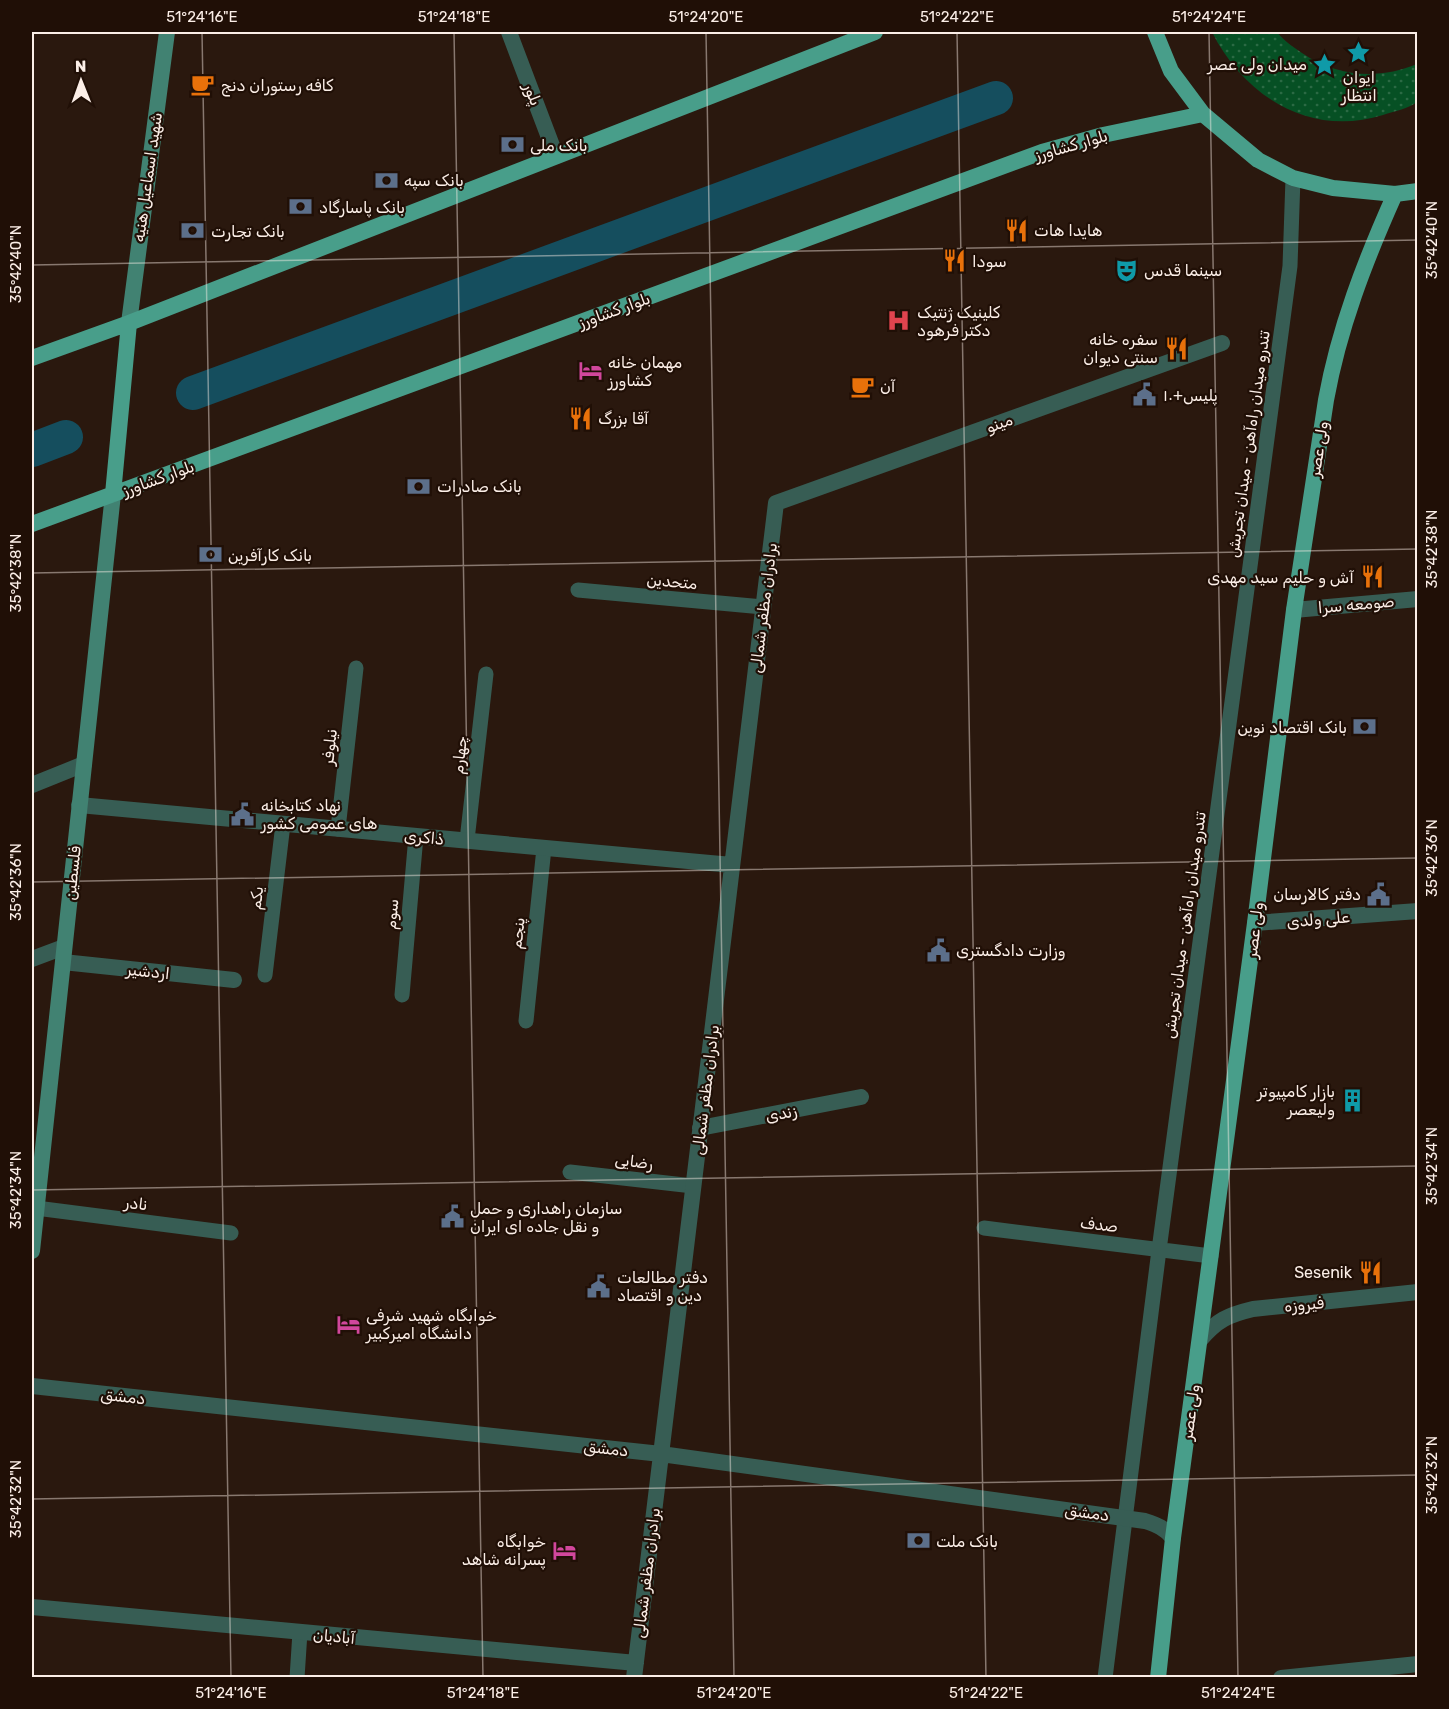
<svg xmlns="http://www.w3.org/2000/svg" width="1449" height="1709" font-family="Rubik,'Noto Sans Arabic',sans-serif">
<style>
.grass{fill:url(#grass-dots)}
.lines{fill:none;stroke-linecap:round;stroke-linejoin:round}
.canal{stroke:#154e5e;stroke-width:34}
.service{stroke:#375d54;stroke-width:15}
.minor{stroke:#375d54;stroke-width:16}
.tertiary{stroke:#375d54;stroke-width:16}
.secondary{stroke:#418272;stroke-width:16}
.primary{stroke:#489e8a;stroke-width:16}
.ticks{fill:none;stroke:#fbeee7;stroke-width:1.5;stroke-opacity:0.45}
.labels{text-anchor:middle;stroke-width:4.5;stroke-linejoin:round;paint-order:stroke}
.poi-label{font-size:16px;fill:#fbeee7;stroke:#200f06;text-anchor:start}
.street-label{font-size:16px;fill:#fbeee7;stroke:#200f06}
.neatline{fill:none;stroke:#fbeee7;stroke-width:2}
.ticks-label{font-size:15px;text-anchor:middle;fill:#fbeee7}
</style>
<defs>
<pattern id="grass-dots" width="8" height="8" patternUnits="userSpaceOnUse" patternTransform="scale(1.5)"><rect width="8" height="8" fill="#065024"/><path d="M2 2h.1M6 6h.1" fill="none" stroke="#2b6a44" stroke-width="1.8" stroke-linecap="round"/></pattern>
</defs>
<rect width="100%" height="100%" fill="#2a180e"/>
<path class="grass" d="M1212,32H1277C1284,41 1292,46 1302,53C1337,77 1379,80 1417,64V102C1407,109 1395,111 1383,115C1310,138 1244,96 1212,32Z"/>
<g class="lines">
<path class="canal" d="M193,393L996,98
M32,450L66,437"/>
<path class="service" d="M578,590L763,607
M338,829L356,668
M467,840L486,674
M265,975L283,824
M402,995L416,836
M526,1021L544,848
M570,1172L693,1186
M36,1208L231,1233
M984,1228L1211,1256
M297,1678L300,1632
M1105,1678L1159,1250L1290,266L1293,178"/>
<path class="minor" d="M509,32L556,156
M1294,610L1418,599
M32,785L84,764
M79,805L732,865
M32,959L64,947
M63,962L234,980
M700,1128L861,1097
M1200,1340C1217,1320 1228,1315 1253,1309L1418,1292
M32,1386L661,1454L1145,1521C1157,1525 1165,1528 1173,1538
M32,1607L636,1663
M634,1678L776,503L1222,343
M1281,1678L1418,1664"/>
<path class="tertiary" d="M1255,923L1418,911"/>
<path class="secondary" d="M129,323L167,32
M32,1251L113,494"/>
<path class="primary" d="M1155,32L1171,71L1203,114L1258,160L1293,178L1333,188L1395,194L1418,191
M32,358L129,323L875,32
M113,494L129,323
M32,524L1042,152L1103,135L1203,114
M1158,1678L1173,1538L1255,923L1294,610L1326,400C1339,328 1365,261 1395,194"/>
</g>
<path class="ticks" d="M202,32L231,1678M454,32L483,1678M706,32L734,1678M957,32L986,1678M1209,32L1238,1678M32,265L1418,240M32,573L1418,549M32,882L1418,858M32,1190L1418,1166M32,1499L1418,1475"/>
<defs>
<symbol id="sight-bare" viewBox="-9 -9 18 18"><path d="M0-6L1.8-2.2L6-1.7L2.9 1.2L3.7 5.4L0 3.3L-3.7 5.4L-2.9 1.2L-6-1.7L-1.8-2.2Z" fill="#0f9aa8" stroke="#200f06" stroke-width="2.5" paint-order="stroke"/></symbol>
<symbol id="cafe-bare" viewBox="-9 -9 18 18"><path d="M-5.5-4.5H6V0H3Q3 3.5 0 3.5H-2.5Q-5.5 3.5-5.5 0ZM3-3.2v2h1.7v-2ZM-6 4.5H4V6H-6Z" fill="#e8710a" stroke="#200f06" stroke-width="2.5" paint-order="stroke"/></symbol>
<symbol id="bank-bare" viewBox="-9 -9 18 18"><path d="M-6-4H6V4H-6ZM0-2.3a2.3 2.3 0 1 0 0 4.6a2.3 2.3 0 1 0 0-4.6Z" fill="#5c6f8a" stroke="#200f06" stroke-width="2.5" paint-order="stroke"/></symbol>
<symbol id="restaurant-bare" viewBox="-9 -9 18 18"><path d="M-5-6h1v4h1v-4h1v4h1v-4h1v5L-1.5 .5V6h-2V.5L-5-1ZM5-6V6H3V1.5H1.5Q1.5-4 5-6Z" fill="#e8710a" stroke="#200f06" stroke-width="2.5" paint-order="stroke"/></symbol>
<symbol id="theatre-bare" viewBox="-9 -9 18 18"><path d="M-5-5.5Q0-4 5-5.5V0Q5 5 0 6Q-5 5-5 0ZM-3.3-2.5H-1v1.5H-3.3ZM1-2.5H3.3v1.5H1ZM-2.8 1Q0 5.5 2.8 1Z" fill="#0f9aa8" stroke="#200f06" stroke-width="2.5" paint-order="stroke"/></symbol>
<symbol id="hospital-bare" viewBox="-9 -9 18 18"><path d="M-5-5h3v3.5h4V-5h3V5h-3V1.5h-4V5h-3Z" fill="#e0444e" stroke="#200f06" stroke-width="2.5" paint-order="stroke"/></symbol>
<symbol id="hotel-bare" viewBox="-9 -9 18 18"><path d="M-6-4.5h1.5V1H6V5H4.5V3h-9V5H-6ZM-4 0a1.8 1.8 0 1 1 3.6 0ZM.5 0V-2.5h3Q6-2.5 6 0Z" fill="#d1479c" stroke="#200f06" stroke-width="2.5" paint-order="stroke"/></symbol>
<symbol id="civic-bare" viewBox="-9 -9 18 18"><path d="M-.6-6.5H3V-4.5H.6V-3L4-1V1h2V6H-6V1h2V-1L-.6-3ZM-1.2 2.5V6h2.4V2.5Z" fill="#5c6f8a" stroke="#200f06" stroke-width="2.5" paint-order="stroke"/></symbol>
<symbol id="building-bare" viewBox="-9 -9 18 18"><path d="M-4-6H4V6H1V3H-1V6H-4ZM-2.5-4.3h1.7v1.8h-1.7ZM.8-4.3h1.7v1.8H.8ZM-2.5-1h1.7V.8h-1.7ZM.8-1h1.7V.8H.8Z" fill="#0f9aa8" stroke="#200f06" stroke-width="2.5" paint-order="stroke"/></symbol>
</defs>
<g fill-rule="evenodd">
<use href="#sight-bare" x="1342" y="36" width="33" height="33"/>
<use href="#sight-bare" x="1308" y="48" width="33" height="33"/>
<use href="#cafe-bare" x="186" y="68" width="33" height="33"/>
<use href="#bank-bare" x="496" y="128" width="33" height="33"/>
<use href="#bank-bare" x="370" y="164" width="33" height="33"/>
<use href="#bank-bare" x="284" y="190" width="33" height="33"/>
<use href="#restaurant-bare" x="1000" y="214" width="33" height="33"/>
<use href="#bank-bare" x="176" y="214" width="33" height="33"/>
<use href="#restaurant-bare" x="938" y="244" width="33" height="33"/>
<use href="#theatre-bare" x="1110" y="254" width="33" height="33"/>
<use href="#hospital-bare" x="882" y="304" width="33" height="33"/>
<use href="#restaurant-bare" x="1160" y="332" width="33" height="33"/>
<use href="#hotel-bare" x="574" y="354" width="33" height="33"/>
<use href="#cafe-bare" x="846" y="370" width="33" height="33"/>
<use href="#civic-bare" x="1128" y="378" width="33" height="33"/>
<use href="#restaurant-bare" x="564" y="402" width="33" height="33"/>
<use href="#bank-bare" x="402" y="470" width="33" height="33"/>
<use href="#bank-bare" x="194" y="538" width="33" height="33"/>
<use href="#restaurant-bare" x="1356" y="560" width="33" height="33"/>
<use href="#bank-bare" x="1348" y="710" width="33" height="33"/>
<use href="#civic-bare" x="226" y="798" width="33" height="33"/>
<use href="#civic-bare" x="1362" y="878" width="33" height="33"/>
<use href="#civic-bare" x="922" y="934" width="33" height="33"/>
<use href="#building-bare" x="1336" y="1084" width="33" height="33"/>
<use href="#civic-bare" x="436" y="1200" width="33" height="33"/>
<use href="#restaurant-bare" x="1354" y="1256" width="33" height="33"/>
<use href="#civic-bare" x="582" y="1270" width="33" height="33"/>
<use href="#hotel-bare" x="332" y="1308" width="33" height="33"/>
<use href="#bank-bare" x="902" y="1524" width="33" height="33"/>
<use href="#hotel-bare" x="548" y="1534" width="33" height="33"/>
</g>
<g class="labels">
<g class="poi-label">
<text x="1307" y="70" text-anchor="end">میدان ولی عصر</text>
<text x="1359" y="83" text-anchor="middle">ایوان<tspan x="1359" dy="18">انتظار</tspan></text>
<text x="221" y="91">کافه رستوران دنج</text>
<text x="530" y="151">بانک ملی</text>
<text x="404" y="186">بانک سپه</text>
<text x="319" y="213">بانک پاسارگاد</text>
<text x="1034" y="236">هایدا هات</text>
<text x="211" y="237">بانک تجارت</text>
<text x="972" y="267">سودا</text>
<text x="1144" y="276">سینما قدس</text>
<text x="917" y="318">کلینیک ژنتیک<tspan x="917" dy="18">دکتر فرهود</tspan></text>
<text x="1158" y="345" text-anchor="end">سفره خانه<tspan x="1158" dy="18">سنتی دیوان</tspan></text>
<text x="608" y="368">مهمان خانه<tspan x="608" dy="18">كشاورز</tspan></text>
<text x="880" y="392">آن</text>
<text x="1163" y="401">پلیس+۱۰</text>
<text x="598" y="424">آقا بزرگ</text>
<text x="437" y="492">بانک صادرات</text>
<text x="228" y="561">بانک کارآفرین</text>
<text x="1354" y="583" text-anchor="end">آش و حلیم سید مهدی</text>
<text x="1347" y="733" text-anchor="end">بانک اقتصاد نوین</text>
<text x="261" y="811">نهاد کتابخانه<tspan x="261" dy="18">های عمومی کشور</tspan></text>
<text x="1361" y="900" text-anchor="end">دفتر کالارسان</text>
<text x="956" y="956">وزارت دادگستری</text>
<text x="1335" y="1097" text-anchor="end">بازار کامپیوتر<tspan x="1335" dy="18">ولیعصر</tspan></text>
<text x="470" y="1214">سازمان راهداری و حمل<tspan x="470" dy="18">و نقل جاده ای ایران</tspan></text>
<text x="1352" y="1278" text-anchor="end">Sesenik</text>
<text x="617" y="1283">دفتر مطالعات<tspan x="617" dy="18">دین و اقتصاد</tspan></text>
<text x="366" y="1321">خوابگاه شهید شرفی<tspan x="366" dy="18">دانشگاه امیرکبیر</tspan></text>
<text x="546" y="1547" text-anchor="end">خوابگاه<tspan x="546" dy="18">پسرانه شاهد</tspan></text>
<text x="936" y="1547">بانک ملت</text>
</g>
<g class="street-label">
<text transform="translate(533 94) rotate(69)" y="6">پلور</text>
<text transform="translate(1071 145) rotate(-16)" y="6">بلوار کشاورز</text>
<text transform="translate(147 177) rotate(-82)" y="6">شهید اسماعیل هنیه</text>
<text transform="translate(614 310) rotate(-20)" y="6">بلوار کشاورز</text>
<text transform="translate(999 423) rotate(-20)" y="6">مینو</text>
<text transform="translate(1248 444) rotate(-82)" y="6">تندرو میدان راه‌آهن - میدان تجریش</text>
<text transform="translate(1318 449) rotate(-81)" y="6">ولی عصر</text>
<text transform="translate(158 478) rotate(-20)" y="6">بلوار کشاورز</text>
<text transform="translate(672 581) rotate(5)" y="6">متحدین</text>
<text transform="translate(1356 604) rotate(-5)" y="6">صومعه سرا</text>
<text transform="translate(763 608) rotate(-83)" y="6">برادران مظفر شمالی</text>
<text transform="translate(329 747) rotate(-84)" y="6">نیلوفر</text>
<text transform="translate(459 755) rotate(-84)" y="6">چهارم</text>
<text transform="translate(424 837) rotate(5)" y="6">ذاکری</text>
<text transform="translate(72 873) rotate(-84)" y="6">فلسطین</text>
<text transform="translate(256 898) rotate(-83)" y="6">یکم</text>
<text transform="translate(391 914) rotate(-85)" y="6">سوم</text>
<text transform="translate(1318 919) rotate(-5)" y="6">علی ولدی</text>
<text transform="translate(1184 925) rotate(-82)" y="6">تندرو میدان راه‌آهن - میدان تجریش</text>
<text transform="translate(1254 930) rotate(-83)" y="6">ولی عصر</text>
<text transform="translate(517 933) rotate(-84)" y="6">پنجم</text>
<text transform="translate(148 971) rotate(6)" y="6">اردشیر</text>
<text transform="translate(705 1090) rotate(-83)" y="6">برادران مظفر شمالی</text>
<text transform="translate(781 1113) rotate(-11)" y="6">زندی</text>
<text transform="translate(634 1161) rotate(7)" y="6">رضایی</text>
<text transform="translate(136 1203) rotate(7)" y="6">نادر</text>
<text transform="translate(1099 1224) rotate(7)" y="6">صدف</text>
<text transform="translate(1304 1304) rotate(-6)" y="6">فیروزه</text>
<text transform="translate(123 1396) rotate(6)" y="6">دمشق</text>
<text transform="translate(1190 1412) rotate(-82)" y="6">ولی عصر</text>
<text transform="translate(606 1448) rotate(6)" y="6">دمشق</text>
<text transform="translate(1087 1512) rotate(8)" y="6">دمشق</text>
<text transform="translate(646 1573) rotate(-83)" y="6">برادران مظفر شمالی</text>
<text transform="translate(334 1636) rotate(5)" y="6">آبادیان</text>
</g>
</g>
<rect width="1449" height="1709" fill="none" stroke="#200f06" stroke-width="66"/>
<g transform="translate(81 81) rotate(359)" stroke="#200f06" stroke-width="4.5" paint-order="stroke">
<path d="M0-4.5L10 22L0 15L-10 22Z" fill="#fbeee7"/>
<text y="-9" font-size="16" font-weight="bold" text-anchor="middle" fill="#fbeee7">N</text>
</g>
<rect x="33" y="33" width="1383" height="1643" class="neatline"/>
<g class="ticks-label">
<text x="202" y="22">51°24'16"E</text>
<text x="454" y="22">51°24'18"E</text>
<text x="706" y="22">51°24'20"E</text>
<text x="957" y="22">51°24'22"E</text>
<text x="1209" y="22">51°24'24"E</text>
<text transform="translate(1432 240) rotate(-90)" y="5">35°42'40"N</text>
<text transform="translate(16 264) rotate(-90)" y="5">35°42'40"N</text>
<text transform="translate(1432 549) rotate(-90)" y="5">35°42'38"N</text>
<text transform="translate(16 573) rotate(-90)" y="5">35°42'38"N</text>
<text transform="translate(1432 858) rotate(-90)" y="5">35°42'36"N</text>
<text transform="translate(16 882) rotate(-90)" y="5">35°42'36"N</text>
<text transform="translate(1432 1166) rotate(-90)" y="5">35°42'34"N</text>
<text transform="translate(16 1190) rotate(-90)" y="5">35°42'34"N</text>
<text transform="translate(1432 1475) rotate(-90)" y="5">35°42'32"N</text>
<text transform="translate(16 1499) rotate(-90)" y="5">35°42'32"N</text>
<text x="231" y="1698">51°24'16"E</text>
<text x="483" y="1698">51°24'18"E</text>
<text x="734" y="1698">51°24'20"E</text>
<text x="986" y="1698">51°24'22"E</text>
<text x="1238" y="1698">51°24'24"E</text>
</g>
</svg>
